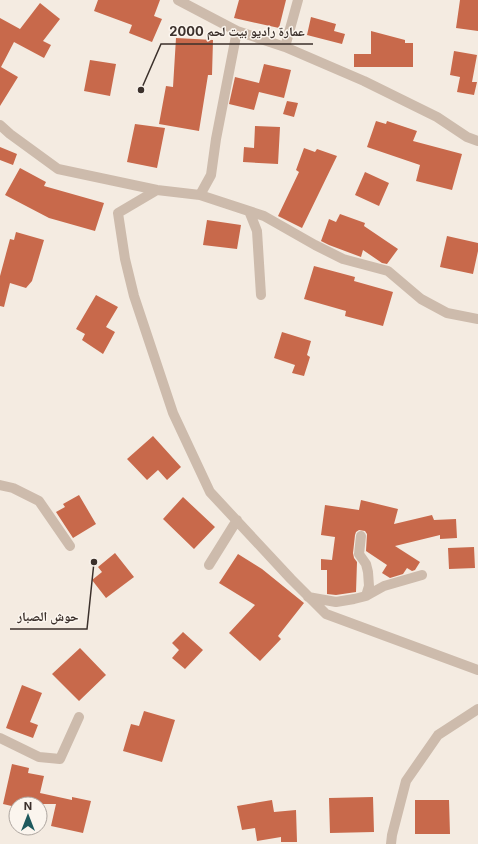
<svg xmlns="http://www.w3.org/2000/svg" width="478" height="844" font-family="Inter,'Noto Naskh Arabic',sans-serif">
<style>
.building{fill:#c8694b}
.lines{fill:none;stroke-linecap:round;stroke-linejoin:round}
.minor{stroke:#cdbbac;stroke-width:10}
.leader{fill:none;stroke:#3b302b;stroke-width:1.5}
.callout-dot{fill:#3b302b;stroke:#fbf5ee;stroke-width:1.5}
.callout-label{font-size:13px;text-anchor:middle;font-weight:bold;fill:#3b302b;stroke:#fbf5ee;stroke-width:3;stroke-linejoin:round;paint-order:stroke}
</style>
<rect width="100%" height="100%" fill="#f4ebe1"/>
<path class="building" d="M98,0H160L154,16L162,19L152,42L129,33L132,25L94,11Z
M239,0H286L279,28L234,18Z
M460,0H478V31L456,28Z
M40,3L60,19L43,41L51,45L44,58L14,42L1,67L18,77L0,106V18L20,29Z
M311,17L336,24L334,31L345,34L342,44L307,35Z
M371,31L405,40V43H413V67H354V54H371Z
M176,38L213,40L212,75H208L199,131L159,124L166,86L173,87Z
M454,51L477,55L472,82H477L474,95L457,92L460,77L450,75Z
M90,60L116,64L110,96L84,91Z
M264,64L291,70L284,98L259,92L254,110L229,104L235,77L259,83Z
M287,101L298,103L294,117L283,114Z
M376,121L386,124L387,121L417,131L413,141L462,154L452,190L416,181L420,165L367,147Z
M135,124L165,128L157,168L127,162Z
M255,126L280,127L278,164L243,162L244,147L254,148Z
M0,147L17,154L13,165L0,160Z
M304,148L315,152L317,149L337,156L302,228L278,216L299,172L296,170Z
M20,168L46,182L44,186L104,203L95,231L49,218L5,195Z
M365,172L389,183L379,206L355,195Z
M340,214L365,223L364,226L398,249L387,264L382,263L363,250L361,257L329,245L321,241L329,219L336,222Z
M207,220L241,225L237,249L203,245Z
M16,232L44,240L32,281L26,288L10,283L4,307L0,306V276L10,239L14,240Z
M447,236L478,243V251L473,274L440,267Z
M314,266L355,277L354,281L393,292L383,326L345,316L346,311L304,299Z
M96,295L118,307L106,327L115,332L103,354L82,340L85,334L76,329Z
M282,332L311,341L307,355L310,357L304,376L292,373L295,365L274,358Z
M153,436L181,467L167,480L158,470L147,480L127,459Z
M79,495L96,524L73,538L56,512L65,507L63,504Z
M183,497L215,527L194,549L163,519Z
M361,500L398,509L394,524L432,515L434,520L456,519L457,538L440,539V535L395,546L420,562L415,570L412,571L407,568L403,574L390,578L382,573L387,565L366,551L367,534L365,531L359,530L356,532L355,535L353,553L354,558L357,562L356,592L336,595L327,594V570H321V559L332,560L335,537L321,535L325,505L359,510Z
M474,547L475,568L449,569L448,548Z
M115,553L134,577L106,598L92,580L102,572L98,567Z
M238,554L262,569L304,603L278,636L281,639L260,661L229,633L255,605L219,583Z
M183,632L203,650L185,669L172,658L179,650L172,643Z
M80,648L106,675L79,701L52,674Z
M22,685L42,693L30,722L38,725L33,738L6,728Z
M144,711L175,720L162,762L123,751L131,724L139,726Z
M12,764L29,768L28,773L44,776L40,793L72,800V797L91,801L83,833L51,826L56,804H16V807L3,804Z
M373,797L374,832L330,833L329,798Z
M272,800L274,812L296,810L297,842H281V837L257,841L255,828L242,830L237,806Z
M415,800H449L450,834H415Z"/>
<g class="lines">
<path class="minor" d="M178,0L237,31L285,47L364,81L437,117L467,137L478,141
M285,47L298,0
M0,125L10,134L58,169L157,190L200,195L264,216L315,245L343,259L388,271L421,299L447,313L478,319
M157,190L118,213L125,259L134,296L173,413L210,492L291,579L326,614L478,670
M200,195L211,175L216,139L237,31
M249,211L257,231L261,295
M0,485L13,488L39,501L70,546
M209,565L237,520
M366,596L384,586L422,575
M308,597L336,602L354,599L366,596L369,586L368,572L366,564L359,554L361,536
M0,738L39,757L60,759L79,717
M391,844L392,835L406,781L438,735L478,709"/>
</g>
<path class="leader" d="M141 90L161 44H313M94 562L87 629H10"/>
<g class="callout-dot">
<circle cx="141" cy="90" r="4"/>
<circle cx="94" cy="562" r="4"/>
</g>
<g class="callout-label">
<text x="237" y="36">عمارة راديو بيت لحم 2000</text>
<text x="48" y="621">حوش الصبار</text>
</g>
<g transform="translate(28 816)"><circle r="19" fill="#fbf5ee" stroke="#aea6a0"/>
<path d="M0-3L7 15L0 10L-7 15Z" fill="#1f5a5e"/>
<text y="-6" font-size="11" font-weight="bold" text-anchor="middle" fill="#3b302b">N</text>
</g>
</svg>
